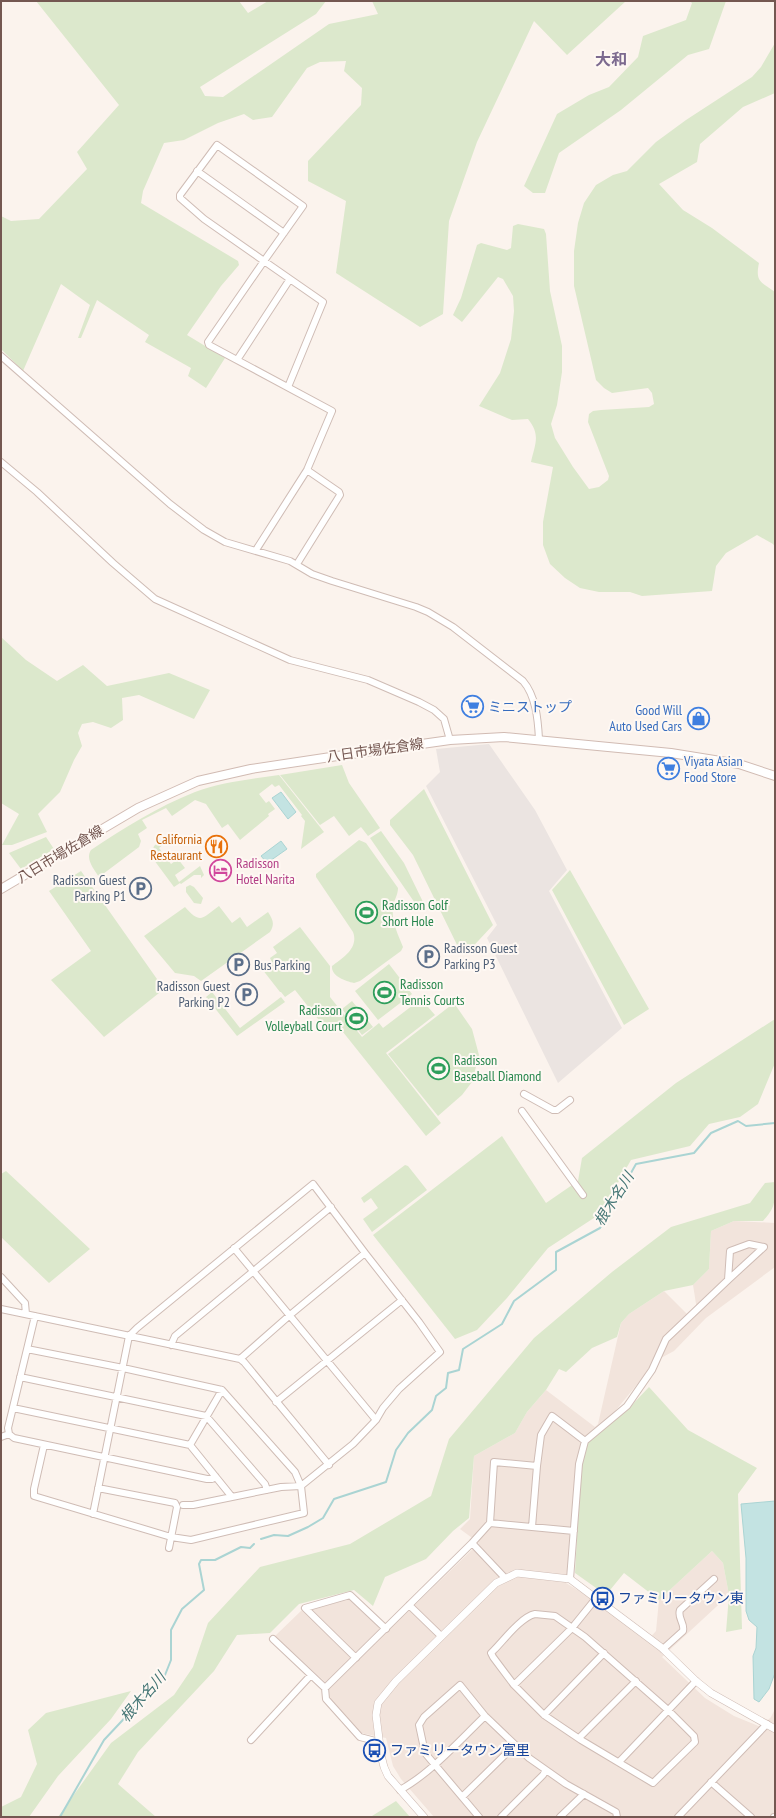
<svg xmlns="http://www.w3.org/2000/svg" width="776" height="1818" font-family="'PT Sans Narrow','Noto Sans JP',sans-serif">
<style>
.residential{fill:#f2e4dc}
.industrial{fill:#ebe4e1}
.green{fill:#dce8cc}
.water{fill:#c3e3e2;stroke:#aad4d3}
.lines{fill:none;stroke-linecap:round;stroke-linejoin:round}
.stream{stroke:#aad4d3;stroke-width:2}
.minor-casing{stroke:#cfbcb5;stroke-width:8}
.tertiary-casing{stroke:#cfbcb5;stroke-width:8}
.secondary-casing{stroke:#d1bbb3;stroke-width:10}
.minor{stroke:#fff;stroke-width:6}
.tertiary{stroke:#fff;stroke-width:7}
.secondary{stroke:#fff;stroke-width:8}
.labels{text-anchor:middle;stroke-width:4;stroke-linejoin:round;paint-order:stroke}
.shop-label{font-size:14px;fill:#366cbe;stroke:#fef8f3;text-anchor:start}
.street-label{font-size:14px;fill:#745751;stroke:#fef8f3}
.food-label{font-size:14px;fill:#c56008;stroke:#fef8f3;text-anchor:end}
.hotel-label{font-size:14px;fill:#b23c85;stroke:#fef8f3;text-anchor:start}
.service-label{font-size:14px;fill:#4e5e75;stroke:#fef8f3;text-anchor:end}
.leisure-label{font-size:14px;fill:#27864d;stroke:#fef8f3;text-anchor:start}
.transit-label{font-size:14px;fill:#164399;stroke:#fef8f3;text-anchor:start}
.water-label{font-size:15px;font-style:italic;fill:#467776;stroke:#fef8f3}
.quarter-label{font-size:16px;font-weight:bold;fill:#7c6a8f;stroke:#fef8f3}
</style>
<rect width="100%" height="100%" fill="#fbf3ed"/>
<path class="residential" d="M734,1221L775,1223V1267L706,1318L674,1351L657,1360L612,1415L582,1441L575,1472L566,1583L599,1603L647,1641L656,1631L659,1600L712,1551L723,1563L729,1595L662,1657L705,1698L734,1716L761,1727L771,1717L775,1709V1817H434L401,1779L393,1766L386,1738L360,1733L329,1698L328,1692L329,1688L324,1681L275,1636L302,1610L351,1599L385,1634L479,1543L460,1529L470,1519L474,1456L515,1433L527,1412L546,1390L595,1427L598,1424L621,1323L629,1314L664,1291L690,1317L697,1310L693,1285L709,1269L711,1231Z"/>
<path class="industrial" d="M489,744L535,810L567,870L549,891L622,1028L558,1083L487,938L497,925L426,786L440,772L436,749Z"/>
<path class="green" d="M36,1H239L248,13L268,1H326L316,14L200,87L205,96L223,97L329,24L378,14L372,1H626L567,55L534,21L477,142L449,221L443,314L420,327L336,273L346,201L308,181V161L361,105L362,88L344,71L346,61L320,62L307,68L272,117L253,120L244,114L218,123L184,140L164,143L143,191L141,203L238,261L239,265L221,286L187,335L225,358L206,388L188,376L191,368L145,342L149,335L97,300L81,338H78L90,305L61,284L23,371L1,349V216L11,221L39,219L87,169L77,152L119,105Z
M690,1H726L709,49L688,55L621,110L559,153L545,193H533L524,186L557,114L589,95L609,87L638,57L643,36L686,20L692,3Z
M775,43V93L743,107L700,144L697,162L659,184L683,210L712,228L759,263C755,282 761,282 775,292V547L773,544L757,535L726,553L716,566L712,591L642,596L630,592H599L580,588L565,578L550,564L543,545V522L553,467L531,462C535,444 541,435 528,419L512,420L479,406L500,373L511,339L514,311L513,296L503,279L498,277L462,322L453,315L461,298L477,245L481,243L507,250L511,248L513,226L518,224L544,229L546,234L550,291L562,346V372L557,405L551,424L555,438L573,467L589,489L599,487L608,480L609,476L588,422L589,414L593,411L601,410L649,407L654,404L652,393L648,388L612,393L604,388L596,380L574,286V251L578,223L584,203L596,185L613,175L627,171L656,142L686,120L752,77L761,67Z
M1,637L26,660L57,681L83,665L107,686L169,673L210,690L194,719L139,695L122,698L123,720L111,728L93,722L82,724L78,733L82,746L74,760L60,792L38,814L47,832L12,845H2L19,814L1,803Z
M342,765L349,783L380,828L368,836L361,827L349,836L334,816L320,825L280,775Z
M279,775L324,832L301,849L305,821L301,816L302,815L279,785L275,787L272,784L259,794L266,803L269,801L275,809L268,814L269,816L240,840L228,824L222,828L206,804L195,800L172,816L166,808L142,820L147,828L138,834L141,841L139,847L99,877C94,869 85,859 91,850C124,828 157,807 195,792C221,782 251,779 279,775Z
M424,789L493,925L465,955L461,953L413,855L390,825V820Z
M381,831L404,863L425,906H417L370,838Z
M46,837L54,849L21,869L9,853Z
M162,839L165,843L159,848L171,864L178,859L185,868L175,875L179,882L200,866L204,875L201,878V875H194L181,884L180,883L174,887L151,856L154,846Z
M359,840L366,843L398,888C398,895 394,900 393,906C391,920 398,935 403,947L401,951L360,981L354,983C345,981 331,976 332,966C343,958 359,948 353,932L316,877V874Z
M570,870L649,1009L624,1025L552,890Z
M81,871L164,989L104,1037L51,980L91,951L49,891Z
M190,885L194,887L203,898L201,904L194,903L186,892V887Z
M219,906L232,923L240,917L247,927L268,912C273,920 275,924 270,932L201,981L194,976L175,973L144,936L185,907C201,925 202,918 219,906Z
M300,927L330,966V997L362,1037L379,1023L383,1028L421,999L435,1015L386,1053L441,1123L426,1136L335,1022L326,1029L295,990L285,997L281,992H280L262,969L272,962L270,958L277,953L273,947Z
M389,964L412,994L378,1020L355,991Z
M212,992L240,1028L281,997L285,1002L237,1036L206,997Z
M352,1001L373,1027L362,1035L342,1009Z
M454,1003L472,1029L479,1055L472,1082L462,1095L438,1116L388,1054Z
M775,1019V1063L758,1104L740,1117L709,1124L690,1146L631,1160L600,1214L548,1248L507,1298L477,1330L455,1339L373,1235L502,1136L546,1203L578,1181L582,1158L676,1083Z
M405,1165L408,1166L427,1190L372,1232L363,1219L378,1208L371,1198L364,1203L361,1198Z
M6,1171L90,1249L49,1283L1,1237V1174Z
M775,1182C775,1201 776,1207 763,1221H734L711,1231L709,1269L693,1285L664,1291L629,1314L621,1323L617,1337L592,1348L566,1372L559,1369L546,1390L527,1412L515,1433L474,1456L469,1518L453,1531L426,1559L385,1577L373,1606L354,1590L299,1604L270,1633L237,1635L214,1671L138,1752L118,1784L156,1817H58L111,1743L174,1695L193,1667L208,1623L260,1567L350,1544L431,1496L449,1439L534,1338L612,1272L671,1227L750,1203L765,1183Z
M649,1387L688,1430L757,1468L738,1494L742,1629L726,1632L729,1595L723,1563L712,1551L659,1600L624,1573L606,1595L575,1573L581,1465L587,1442L630,1407Z
M131,1691L111,1719L58,1776L29,1817H1V1807L21,1797L37,1764L28,1730L46,1713Z
M396,1801L410,1817H371L372,1816Z"/>
<path class="water" d="M281,792L296,812L288,819L272,798Z
M281,841L287,849L267,863L261,856Z
M775,1501V1673L769,1689L759,1702L754,1699L753,1656L756,1648L757,1627L749,1620L746,1611V1558L741,1504Z"/>
<g class="lines">
<path class="stream" d="M261,1539L274,1535L288,1536L308,1527L323,1518L334,1499L386,1482L396,1450L408,1433L432,1410L436,1396L446,1388L448,1373L459,1370L463,1349L502,1324L514,1301L556,1270V1252L600,1228L636,1164L694,1153L711,1133L738,1121L746,1126L775,1123
M60,1817L104,1740L165,1675L171,1660V1630L182,1609L204,1590L199,1564L201,1560H215L241,1547L250,1548L254,1544"/>
<defs>
<path id="minor" d="M217,145L303,206L264,261L204,219L180,198V195Z
M197,171L284,233
M1,356L170,504L204,530L225,542L290,561L312,574L332,581L416,607L428,612L453,627L523,681C536,696 538,720 539,739
M237,360L290,279
M1,462L37,492L113,563L155,599L290,660L368,680L419,702L434,710L444,719L450,740
M256,550L307,470L332,411L209,345L208,342L264,261L323,302L288,387
M297,564L340,495L339,492L307,470
M524,1094L553,1110H557L570,1100
M522,1111L583,1195
M749,1244L764,1247L728,1280L730,1251Z
M234,1248L376,1420
M1,1277L25,1303L26,1314
M1,1309L240,1359L244,1362L329,1465
M35,1316L8,1428L9,1434L14,1438L207,1479H212L216,1477
M171,1345L175,1336L331,1207
M27,1349L123,1368L222,1390L295,1472L301,1486L304,1513L191,1540L171,1537L34,1496V1489L44,1445
M20,1377L206,1416L265,1484L267,1490
M222,1390L190,1445L232,1497L281,1487L301,1486L353,1444L376,1420L383,1408L399,1389L440,1352L419,1322L365,1253L290,1315L240,1359
M276,1402L402,1300
M13,1408L190,1445
M1,1437L9,1434
M98,1488L175,1503L177,1507L169,1548
M183,1505H193L232,1497
M93,1514L129,1336L137,1328L313,1184L365,1253
M490,1523L574,1531
M532,1527L537,1466L541,1435L552,1416L585,1441
M472,1543L505,1578
M570,1579L579,1464L585,1441L627,1406L652,1370L666,1339L728,1280
M409,1605L441,1636
M535,1614L555,1616L585,1637L668,1710L694,1736L695,1742L653,1783L581,1740L544,1715L514,1685L493,1657L491,1653L494,1650C504,1640 521,1617 535,1614Z
M273,1639L325,1688
M663,1649L683,1631C685,1623 677,1618 680,1610L714,1579
M356,1658L305,1608L350,1595L386,1629
M514,1685L572,1628L597,1597
M544,1715L604,1653
M579,1738L636,1681
M251,1740L311,1675
M379,1742L360,1737L326,1699L325,1688L472,1543L490,1523L494,1462L537,1466
M619,1762L696,1681
M711,1782L751,1817
M400,1790C431,1773 460,1740 485,1716
M462,1797L515,1745
M479,1817L425,1753L419,1725L424,1717L460,1685L485,1716L529,1758L566,1784L616,1812L617,1817
M501,1817L543,1775L546,1770
M560,1817L584,1794
M678,1817L767,1724
M774,1817H775"/>
<path id="tertiary" d="M424,1817L388,1776L384,1767L381,1755L376,1715L378,1703L396,1681L496,1583L517,1573L570,1579L662,1648L696,1681L711,1693L775,1729"/>
<path id="secondary" d="M1,889L138,808L198,781L251,769L344,755L450,740L504,737L671,753L739,764L775,776"/>
</defs>
<use href="#minor" class="minor-casing"/>
<use href="#tertiary" class="tertiary-casing"/>
<use href="#secondary" class="secondary-casing"/>
<use href="#minor" class="minor"/>
<use href="#tertiary" class="tertiary"/>
<use href="#secondary" class="secondary"/>
</g>
<defs>
<symbol id="supermarket-ring" viewBox="-11 -11 22 22"><circle r="9.5" fill="#fef8f3" stroke="#3f7fe0" stroke-width="1.5"/><path d="M-6-5.5h2.5l.6 2H6L4.5 2H-2.5L-4.4-4H-6ZM-1.5 3.2a1.3 1.3 0 1 0 .1 0ZM3 3.2a1.3 1.3 0 1 0 .1 0Z" fill="#3f7fe0"/></symbol>
<symbol id="shop-ring" viewBox="-11 -11 22 22"><circle r="9.5" fill="#fef8f3" stroke="#3f7fe0" stroke-width="1.5"/><path d="M-5-2.5h2.3a2.7 3.5 0 0 1 5.4 0H5L5.5 6h-11ZM-1.5-2.5h3a1.5 2.3 0 0 0-3 0Z" fill="#3f7fe0"/></symbol>
<symbol id="restaurant-ring" viewBox="-11 -11 22 22"><circle r="9.5" fill="#fef8f3" stroke="#e8710a" stroke-width="1.5"/><path d="M-5-6h1v4h1v-4h1v4h1v-4h1v5L-1.5 .5V6h-2V.5L-5-1ZM5-6V6H3V1.5H1.5Q1.5-4 5-6Z" fill="#e8710a"/></symbol>
<symbol id="hotel-ring" viewBox="-11 -11 22 22"><circle r="9.5" fill="#fef8f3" stroke="#d1479c" stroke-width="1.5"/><path d="M-6-4.5h1.5V1H6V5H4.5V3h-9V5H-6ZM-4 0a1.8 1.8 0 1 1 3.6 0ZM.5 0V-2.5h3Q6-2.5 6 0Z" fill="#d1479c"/></symbol>
<symbol id="parking-ring" viewBox="-11 -11 22 22"><circle r="9.5" fill="#fef8f3" stroke="#5c6f8a" stroke-width="1.5"/><path d="M-3.5-5.5H1a3.5 3.5 0 0 1 0 7H-1V5.5H-3.5ZM-1-3.4V-.6H.8a1.4 1.4 0 0 0 0-2.8Z" fill="#5c6f8a"/></symbol>
<symbol id="stadium-ring" viewBox="-11 -11 22 22"><circle r="9.5" fill="#fef8f3" stroke="#2e9e5b" stroke-width="1.5"/><path d="M0-5a6.5 5 0 1 0 0 10a6.5 5 0 1 0 0-10ZM-3.5-1.8h7v3.6h-7Z" fill="#2e9e5b"/></symbol>
<symbol id="bus-ring" viewBox="-11 -11 22 22"><circle r="9.5" fill="#fef8f3" stroke="#1a4fb4" stroke-width="1.5"/><path d="M-5-6H5V4H4V6H2V4H-2V6H-4V4H-5ZM-3.5-4V0h7V-4ZM-3.5 1.2v1.5H-2V1.2ZM2 1.2v1.5H3.5V1.2Z" fill="#1a4fb4"/></symbol>
</defs>
<g fill-rule="evenodd">
<use href="#supermarket-ring" x="460" y="694" width="25" height="25"/>
<use href="#shop-ring" x="686" y="706" width="25" height="25"/>
<use href="#supermarket-ring" x="656" y="756" width="25" height="25"/>
<use href="#restaurant-ring" x="204" y="834" width="25" height="25"/>
<use href="#hotel-ring" x="208" y="858" width="25" height="25"/>
<use href="#parking-ring" x="128" y="876" width="25" height="25"/>
<use href="#stadium-ring" x="354" y="900" width="25" height="25"/>
<use href="#parking-ring" x="416" y="944" width="25" height="25"/>
<use href="#parking-ring" x="226" y="952" width="25" height="25"/>
<use href="#stadium-ring" x="372" y="980" width="25" height="25"/>
<use href="#parking-ring" x="234" y="982" width="25" height="25"/>
<use href="#stadium-ring" x="344" y="1006" width="25" height="25"/>
<use href="#stadium-ring" x="426" y="1056" width="25" height="25"/>
<use href="#bus-ring" x="590" y="1586" width="25" height="25"/>
<use href="#bus-ring" x="362" y="1738" width="25" height="25"/>
</g>
<g class="labels">
<g class="shop-label">
<text x="488" y="712">ミニストップ</text>
<text x="682" y="715" text-anchor="end">Good Will<tspan x="682" dy="16">Auto Used Cars</tspan></text>
<text x="684" y="766">Viyata Asian<tspan x="684" dy="16">Food Store</tspan></text>
</g>
<g class="street-label">
<text transform="translate(375 750) rotate(-8)" y="5">八日市場佐倉線</text>
<text transform="translate(60 854) rotate(-31)" y="5">八日市場佐倉線</text>
</g>
<g class="food-label">
<text x="202" y="844">California<tspan x="202" dy="16">Restaurant</tspan></text>
</g>
<g class="hotel-label">
<text x="236" y="868">Radisson<tspan x="236" dy="16">Hotel Narita</tspan></text>
</g>
<g class="service-label">
<text x="126" y="885">Radisson Guest<tspan x="126" dy="16">Parking P1</tspan></text>
<text x="444" y="953" text-anchor="start">Radisson Guest<tspan x="444" dy="16">Parking P3</tspan></text>
<text x="254" y="970" text-anchor="start">Bus Parking</text>
<text x="230" y="991">Radisson Guest<tspan x="230" dy="16">Parking P2</tspan></text>
</g>
<g class="leisure-label">
<text x="382" y="910">Radisson Golf<tspan x="382" dy="16">Short Hole</tspan></text>
<text x="400" y="989">Radisson<tspan x="400" dy="16">Tennis Courts</tspan></text>
<text x="342" y="1015" text-anchor="end">Radisson<tspan x="342" dy="16">Volleyball Court</tspan></text>
<text x="454" y="1065">Radisson<tspan x="454" dy="16">Baseball Diamond</tspan></text>
</g>
<g class="transit-label">
<text x="618" y="1603">ファミリータウン東</text>
<text x="390" y="1755">ファミリータウン富里</text>
</g>
<g class="water-label">
<text transform="translate(614 1199) rotate(-58)" y="5">根木名川</text>
<text transform="translate(143 1697) rotate(-49)" y="5">根木名川</text>
</g>
<g class="quarter-label">
<text x="611" y="65">大和</text>
</g>
</g>
<rect width="776" height="1818" fill="none" stroke="#745751" stroke-width="4"/>
</svg>
